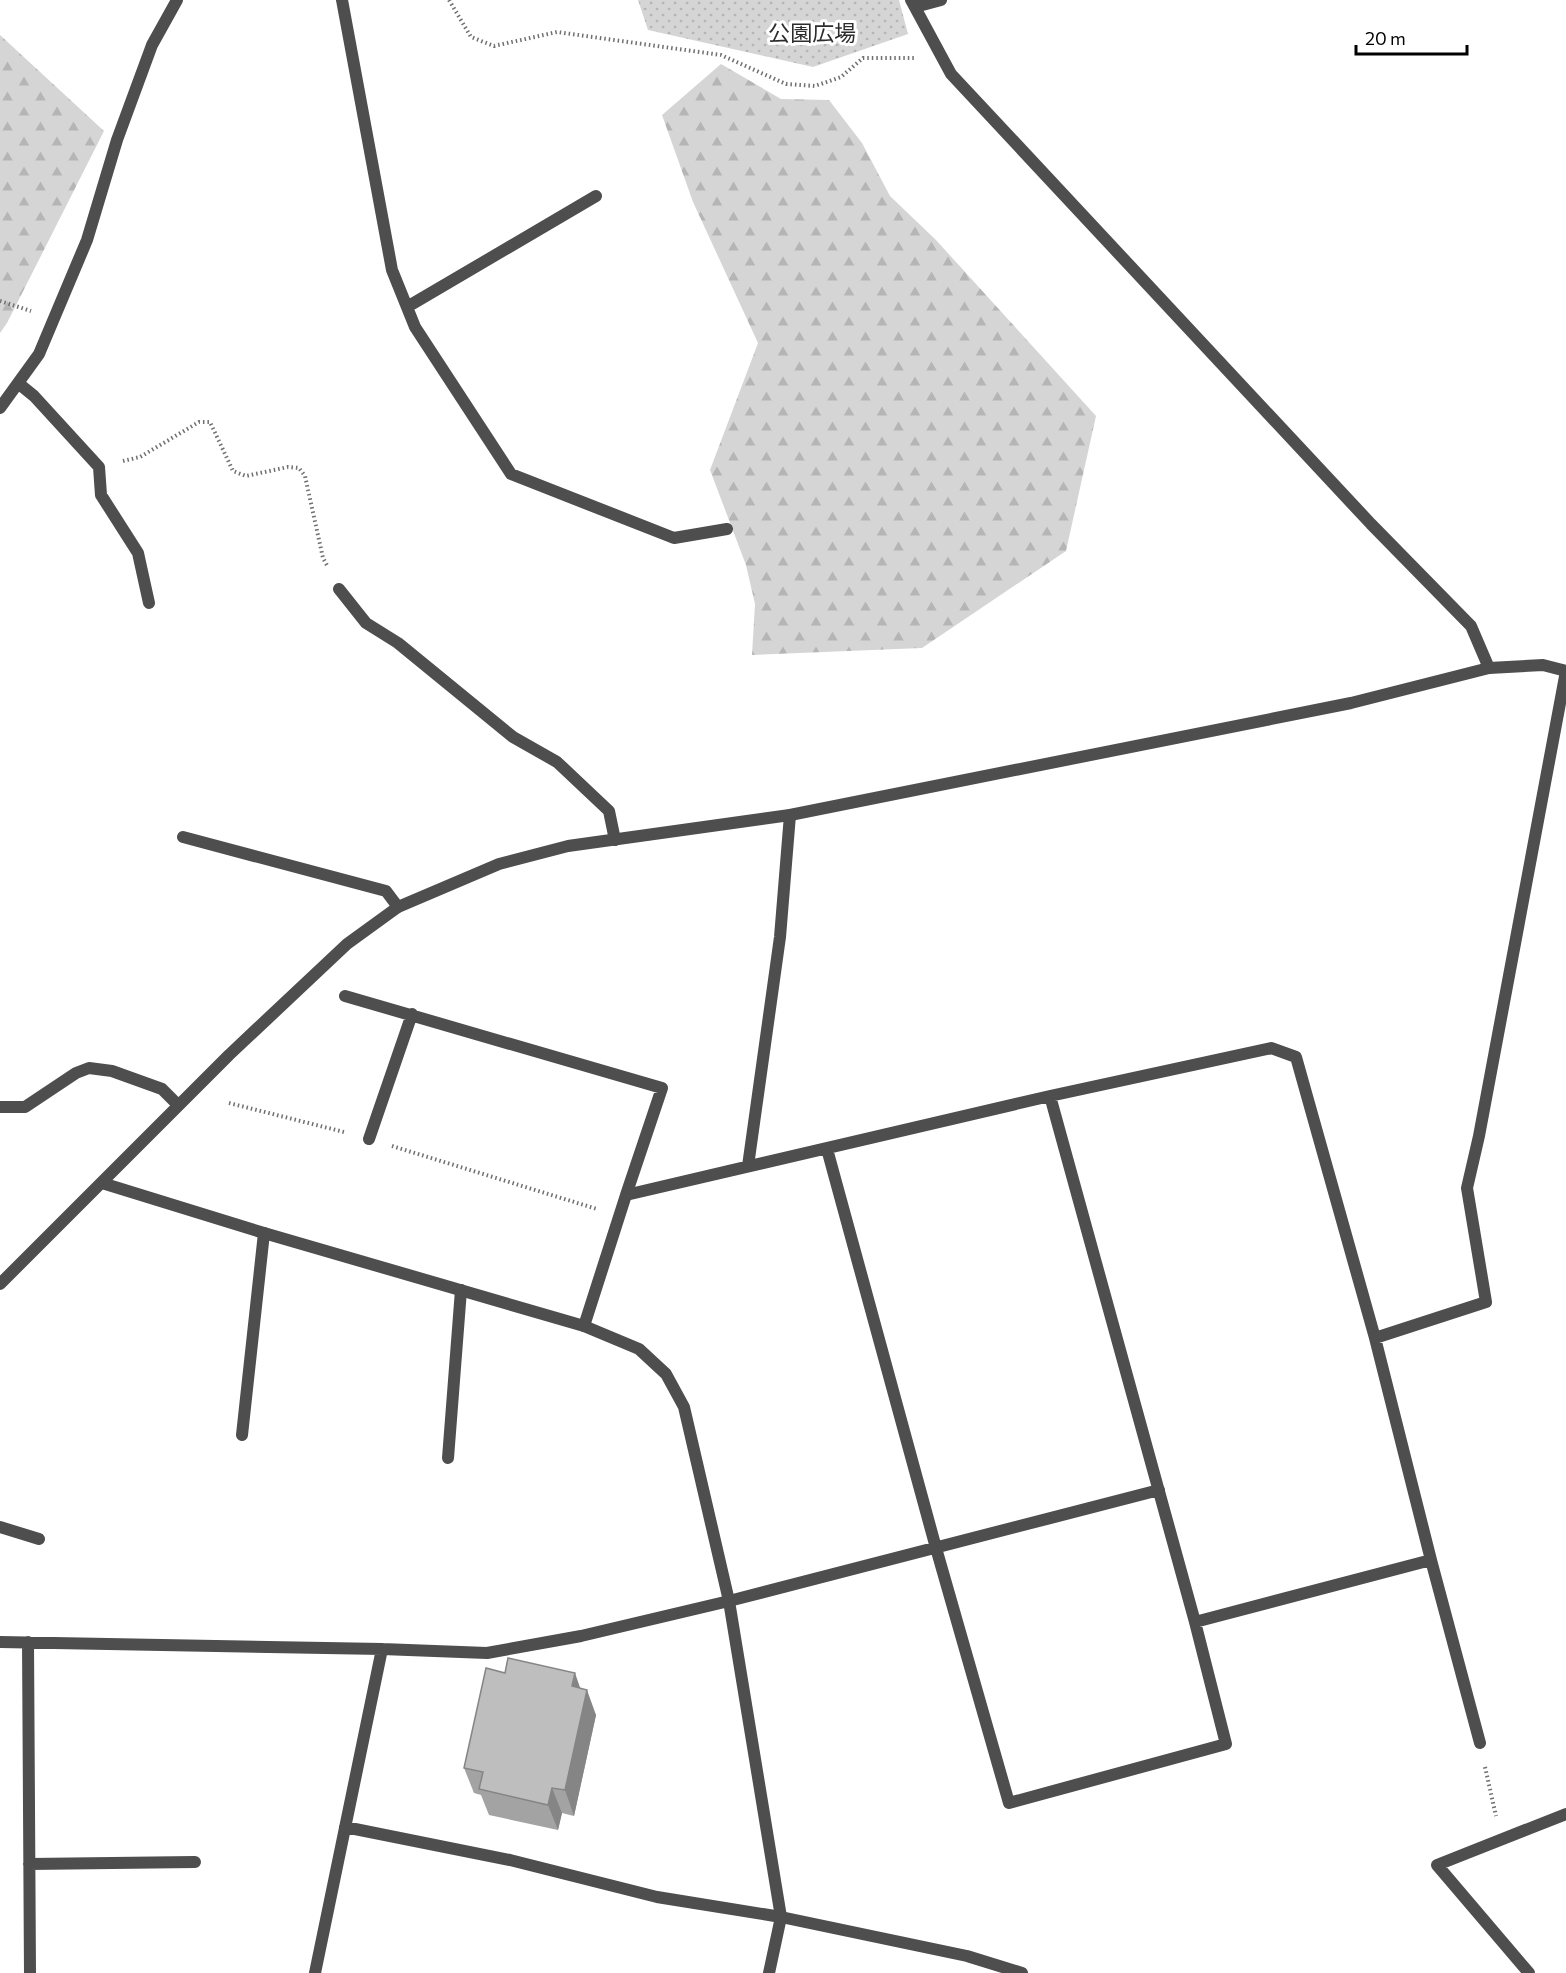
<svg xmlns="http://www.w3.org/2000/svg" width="1566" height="1973" font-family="Commissioner,'Noto Sans JP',sans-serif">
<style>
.forest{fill:url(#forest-firs)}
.park{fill:url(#park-dots)}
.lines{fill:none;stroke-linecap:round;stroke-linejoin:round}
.path{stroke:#707070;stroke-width:4;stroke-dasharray:1.5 3;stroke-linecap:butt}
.service{stroke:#4e4e4e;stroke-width:12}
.minor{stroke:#4e4e4e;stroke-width:12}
.tertiary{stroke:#4e4e4e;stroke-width:12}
.wall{fill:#a3a3a3}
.shaded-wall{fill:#858585}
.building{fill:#bebebe;stroke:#858585;stroke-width:1.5}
.labels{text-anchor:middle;stroke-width:6;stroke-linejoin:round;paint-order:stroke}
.park-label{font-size:22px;fill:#2c2c2c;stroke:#fff}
</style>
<defs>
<pattern id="forest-firs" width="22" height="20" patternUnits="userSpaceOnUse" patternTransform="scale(1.5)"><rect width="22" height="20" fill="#d5d5d5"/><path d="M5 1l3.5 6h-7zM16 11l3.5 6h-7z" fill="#b5b5b5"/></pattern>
<pattern id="park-dots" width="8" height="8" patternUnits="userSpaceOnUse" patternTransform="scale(1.5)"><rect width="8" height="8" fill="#d5d5d5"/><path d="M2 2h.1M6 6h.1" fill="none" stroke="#b5b5b5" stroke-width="1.8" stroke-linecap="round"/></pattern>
</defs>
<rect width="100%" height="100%" fill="#fff"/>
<path class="forest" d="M0,35L104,131L7,323L0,333Z
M721,64L781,99L829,100L862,143L890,196L936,240L1096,416L1066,551L922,648L752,655L755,604L746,565L710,470L758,343L693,202L662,115Z"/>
<path class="park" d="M638,0H899L908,34L813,67L648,30Z"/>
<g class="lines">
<path class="path" d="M449,0L471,37L494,46L557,32L721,55L786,84L815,86L841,77L863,58H914
M0,301L31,311
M123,461L140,457L199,422H210L233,471L246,476L288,467L299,468L305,476L323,558L328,567
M229,1103L344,1132
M392,1146L597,1209
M1485,1767L1496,1816"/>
<path class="service" d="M0,1107H25L76,1073L89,1068L112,1071L162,1089L178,1105"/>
<path class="minor" d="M342,0L392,270L415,327L511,474L674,538L727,529
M911,0L951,74L1371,524L1471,626L1489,668
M915,7L941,0
M407,307L596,196
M18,383L34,396L99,467L101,495L138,553L149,603
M0,408L39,354L87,240L117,140L152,45L177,0
M339,589L366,623L398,643L513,737L557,762L609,811L615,840
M183,837L386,891L398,907
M345,996L662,1088L626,1195
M369,1139L412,1014
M827,1149L936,1548L1009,1803L1226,1744L1195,1622L1050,1096
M748,1166L780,937L790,815
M584,1326L626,1195L1050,1096L1271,1048L1296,1057L1375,1338L1431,1560L1195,1622
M1375,1338L1486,1302L1467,1188L1479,1136L1566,671
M242,1435L264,1233
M448,1458L461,1290
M0,1527L39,1539
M1431,1560L1480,1743
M0,1642L382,1649L487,1653L581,1636L729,1601L1159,1490
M28,1642L30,1973
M345,1827L510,1860L657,1897L781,1917L967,1956L1022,1973
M29,1864L195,1862
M315,1973L382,1649
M1529,1973L1437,1865L1566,1814"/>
<path class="tertiary" d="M102,1183L264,1233L584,1326L639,1349L666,1374L684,1407L729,1601L781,1917L769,1973
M0,1284L229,1055L347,944L398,907L499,864L568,846L790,815L1351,703L1489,668L1543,665L1566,671"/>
</g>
<path class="wall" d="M580,1688L596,1715L574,1816L562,1813L558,1830L489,1815L481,1795L474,1793L464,1768Z"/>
<path class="shaded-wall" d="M575,1673L584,1699L572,1686Z
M587,1690L596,1715L574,1816L565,1790Z
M552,1788L562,1813L558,1830L548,1805Z"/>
<path class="building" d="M508,1658L575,1673L572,1686L587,1690L565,1790L552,1788L548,1805L479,1789L483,1772L464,1768L486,1668L505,1673Z"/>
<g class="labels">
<g class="park-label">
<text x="812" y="41">公園広場</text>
</g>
</g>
<path d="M1356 45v9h111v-9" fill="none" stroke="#000000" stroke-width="3"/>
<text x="1365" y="45" font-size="18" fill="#000000" stroke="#ffffff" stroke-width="4.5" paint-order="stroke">20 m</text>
</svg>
